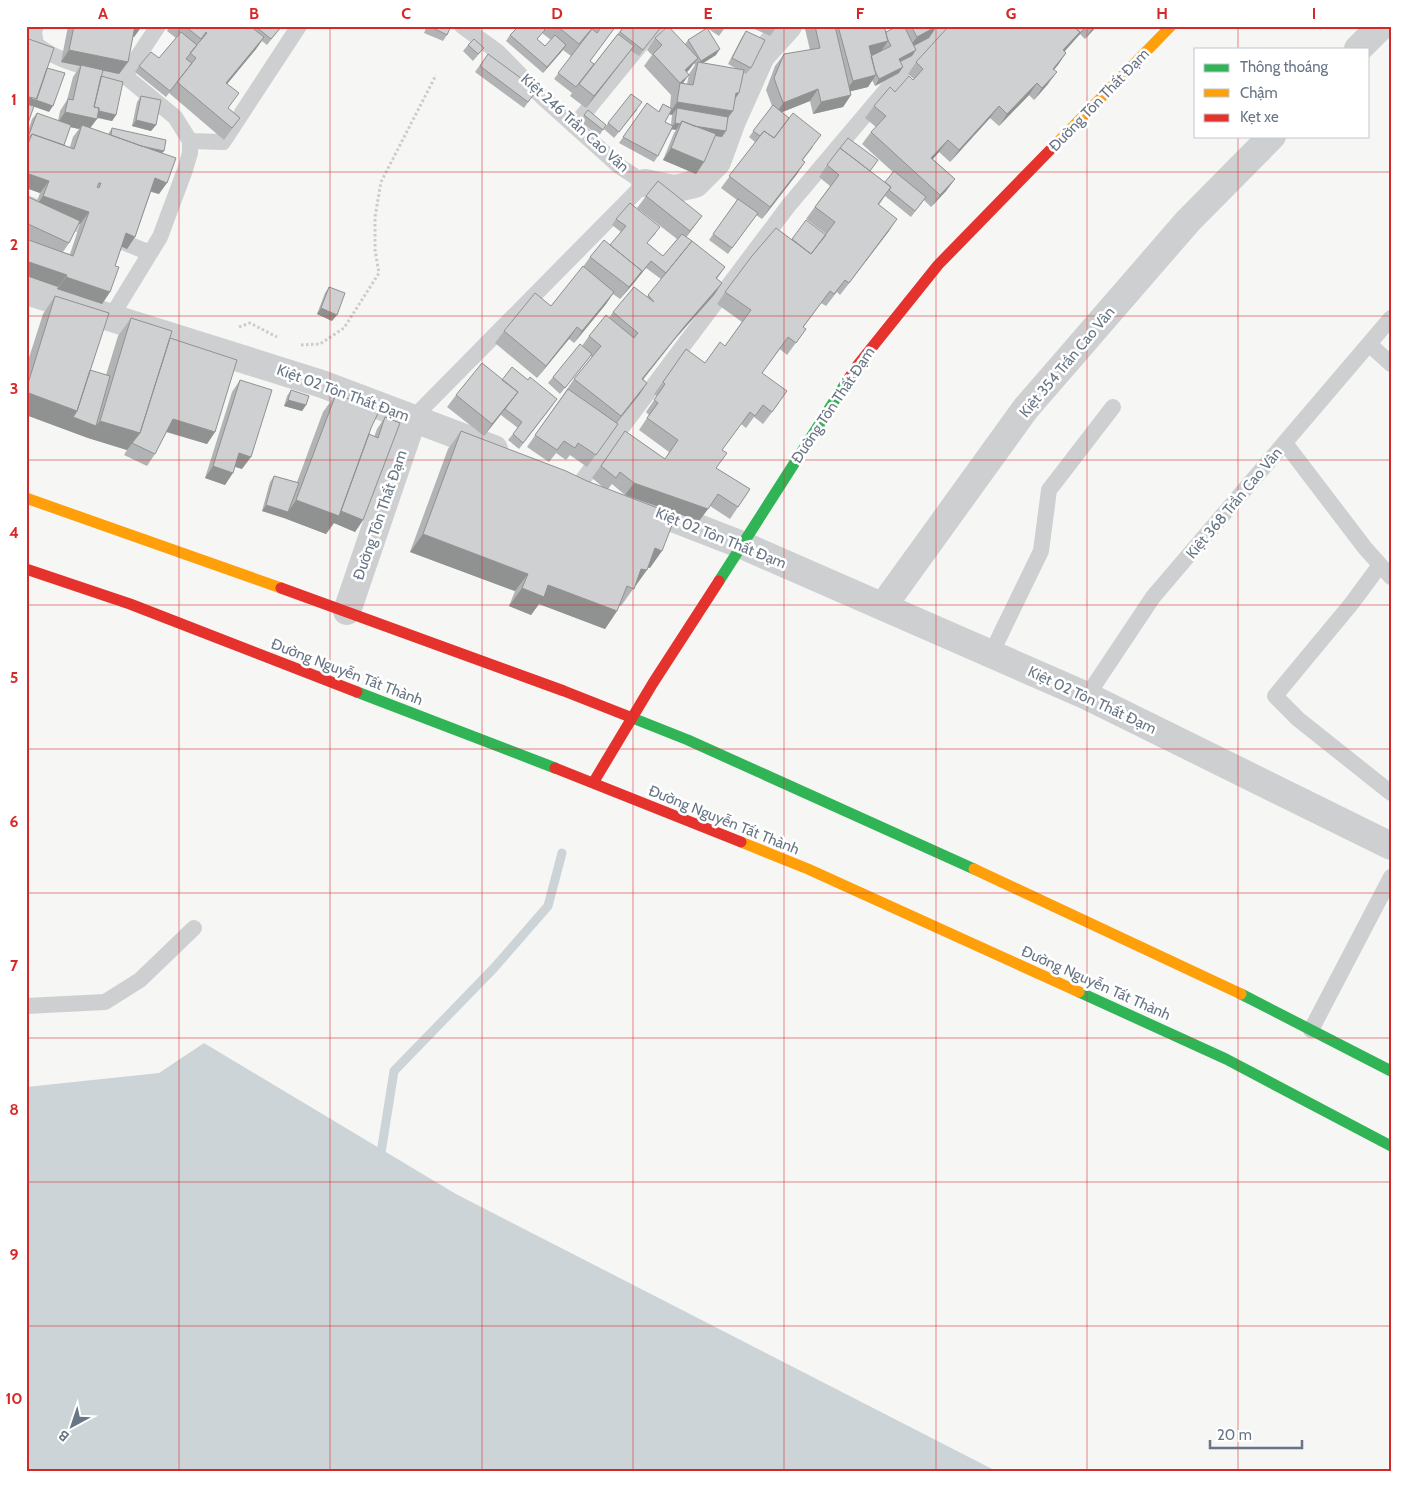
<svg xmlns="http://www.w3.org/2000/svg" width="1417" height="1498" font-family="Cabin,sans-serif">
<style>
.water{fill:#cdd4d8}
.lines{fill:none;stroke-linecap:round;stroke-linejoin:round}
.stream{stroke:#cdd4d8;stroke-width:9}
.path{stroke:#cccccd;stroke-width:3;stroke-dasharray:2.5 2.5;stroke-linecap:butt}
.lane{stroke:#cecfd0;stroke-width:16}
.street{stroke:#cecfd0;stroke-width:28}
.fast{stroke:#30b455;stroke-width:11}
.slow{stroke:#ff9f0a;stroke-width:11}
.jam{stroke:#e5322d;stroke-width:11}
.wall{fill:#b1b3b4;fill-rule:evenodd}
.shaded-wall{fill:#909292}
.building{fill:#ced0d1;stroke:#909292;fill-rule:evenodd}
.grid{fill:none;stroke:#d62828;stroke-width:1;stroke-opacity:0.55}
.labels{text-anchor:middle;stroke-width:5;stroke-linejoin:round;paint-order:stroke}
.street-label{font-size:15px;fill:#677585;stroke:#fff}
.neatline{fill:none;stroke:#d62828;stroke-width:2}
.grid-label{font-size:16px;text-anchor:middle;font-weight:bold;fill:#d62828}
</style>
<rect width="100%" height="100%" fill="#f6f6f5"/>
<path class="water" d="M204,1043L456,1194L998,1472H26V1087L159,1073Z"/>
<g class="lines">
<path class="stream" d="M380,1159L394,1071L494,968L548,906L562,853"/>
<path class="path" d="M239,327L250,323L277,337
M301,345L320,344L344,328L379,273L375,250V217L381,182L436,75"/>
<path class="lane" d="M36,26L34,32L36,44C58,63 97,70 125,76
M574,126L656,26
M190,141L223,142L299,26
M26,203L150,253
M111,317L160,237L185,170L190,153V141L175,117L125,76L158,26
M1369,344L1391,364
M413,418L645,183L619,166L541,96L498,52L462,26
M1285,443L1365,548L1391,577
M581,482L789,205L903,70L943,26
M1380,565L1352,603L1275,696L1298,719L1391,793
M991,654L1041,551L1049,490L1113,407
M1087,696L1153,597L1391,318
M26,1006L105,1002L140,980L194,928
M1311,1030L1391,877"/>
<path class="street" d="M1358,49L1381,26
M645,183L674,189L695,184L717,162L732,121L761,56L788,26
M26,291L322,384L494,449
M639,505L742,545L1087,696L1391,846
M883,606L1026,408L1188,221L1272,136
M347,611L413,418"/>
<path class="fast" d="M719,581L847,381
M357,692L555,768
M630,717L688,740L974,869
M1079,992L1226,1059L1391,1146
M1241,994L1391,1071"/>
<path class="slow" d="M1052,148L1171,26
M26,498L281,588
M741,842L808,869L1079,992
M974,869L1241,994"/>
<path class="jam" d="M847,381L857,366L938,265L1052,148
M26,569L130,604L357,692
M281,588L564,691L630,717
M555,768L741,842
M593,783L653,683L719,581"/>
</g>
<path class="wall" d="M68,26H142L134,37H133L128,62L119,74L103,70L101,76L116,115L112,121L97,118L90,128L108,134L112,128L162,154L159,194L151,192L135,237L127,249L122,247L115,266L110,292L102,304L57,289L58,287L26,276V239L31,241L26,239V196L37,201L40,193L26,188V137L32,119L37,113L58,121L60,111L67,100L73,77L80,66L61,62ZM70,127L79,129L73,137L70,147L64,145ZM78,223L80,224L70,254L63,252L69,243Z
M170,26H282L267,45L262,41L256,49L227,84L228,108L240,118L224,140L169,93L166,97L135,72L139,66L159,58L176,38L167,31Z
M427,26H451L447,35L443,41L424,33Z
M523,26H616L590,61L594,64L624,26L661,27L639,56L630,50L586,108L570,96L574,90L572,93L554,79L571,56L563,50L543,73L506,41L510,35ZM542,33L551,40L545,46L537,39Z
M705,26H726L719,36L707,28L716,55L703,63L737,69L728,64L742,37L746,31L751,68L746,74L743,72L722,137L715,136L704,162L696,174L663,160L674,133L676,130L672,129L658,156L654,162L619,143L647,103L658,112L663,104L670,107L671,95L644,66L652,55L647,50L655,38L685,44L688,40L707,28ZM694,63L695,65L689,74L687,84H683L687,72ZM669,114L672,115L671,125L665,122Z
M748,26H777L770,36Z
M807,26H884L886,32L897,27L896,26H937L929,38L914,46L912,56L900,62L899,73L875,86L872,80L868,87L851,91V95L843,107L813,114L810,101L782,112L813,147L803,160L797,174L762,219L756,215L728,254L709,240L737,200L721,188L755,142L749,137L772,106L766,90L775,66L784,54L810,50L805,29Z
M980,26H1097L1085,39L1080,34L1065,51L1066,53L1054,70L1048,84L1034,100L1029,95L999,126L990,118L950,162L939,152L933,159L955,179L946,191L931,207L924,200L911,217L885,196L879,205L889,231L840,295L837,292L826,306L821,303L803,328L806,329L787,355L780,349L762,373L779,403L763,424L754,417L746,428L741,424L722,450L716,468L750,489L730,519L710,506L699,521L625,495L612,484L608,489L650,568H648L621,606L619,605L617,611L605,629L539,604L531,615L509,606L515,591L410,552L448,449L461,431L604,488L592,478L625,431L665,459L669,452L639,430L649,415L646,412L657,396L654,394L686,349L705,363L725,346L742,322L717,304L725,292L792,239L826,235V234L806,219L830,186L819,177L827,165L870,171L885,182L893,172L862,144L871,132L876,127L865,118L874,106L913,80L914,79L908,74L916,62L978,29Z
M468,45L484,48L473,61L463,51Z
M488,54L537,90L524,108L475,72Z
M141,96L156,125L151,131L132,126L137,102Z
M638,109L614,138L604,129L608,123Z
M588,110L606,125L599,136L580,121Z
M646,196L702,216L686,237L725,267L717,279L722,283L714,295L675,339L643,379L647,383L639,395L617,423L618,424L587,467L570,455L566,460L556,453L549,462L527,447L574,379L592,357L591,356L560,394L548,383L553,377L582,346L589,336L609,318L613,312L647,297L661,279L646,268L620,299L613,294L606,304L574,343L569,339L537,378L495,343L504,331L551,306L583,267L590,257L610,245L621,232L612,225L616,219L656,233L647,243L663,256L677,239L637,208Z
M329,287L332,321L317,314L325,293Z
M55,296L90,370L106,375L118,336L131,318L170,338L215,432L207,444L166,432L155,454L147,466L124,455L127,450L88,438L26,415V367L43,314Z
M240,380L242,469L235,467L225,485L205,478L232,392Z
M502,380L553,405L519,449L508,440L518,428L501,415L502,413L484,436L447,407L456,395Z
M291,390L306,405L302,411L284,406L287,396Z
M336,394L371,428L369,434L374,437L377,429L385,417L363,520L355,532L334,523L326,534L284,518L262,511L270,482L274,476L297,482L323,412Z"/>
<path class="shaded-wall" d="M134,26H142L134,37L128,35Z
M937,26L929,38L908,49L917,37Z
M1094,26H1097L1085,39Z
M1085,28L1080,34L1055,62L1063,50L1080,32Z
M264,37L256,49L218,95L226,83Z
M888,41L880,53L860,58L869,46Z
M566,45L562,51L543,73L547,67Z
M634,46L625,58L586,108L594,96Z
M720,49L716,55L697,67L701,61Z
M69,50L128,62L119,74L61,62Z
M916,50L912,56L894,65L899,59Z
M1066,53L1058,65L1044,81L1053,69Z
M698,58L689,70L676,82L685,70Z
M903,67L899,73L875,86L879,79Z
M1057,72L1048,84L1034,100L1042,88Z
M689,75L680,87V83Z
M876,75L868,87L844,93L853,81Z
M1037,83L1029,95L999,126L1007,114Z
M818,89L810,101L775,115L783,103Z
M736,93H739L731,105Z
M851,95L843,107L813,114L821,102Z
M26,96L53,106L49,112L32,106L26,111Z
M677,102L733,111L724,123L677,108L672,115L669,114Z
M999,106L990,118L950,162L959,150Z
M91,109L116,115L112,121L87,115Z
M65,112L97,119L88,131L82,125L79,129L57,124Z
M136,120L156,125L151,131L132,126Z
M675,123L680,124L676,130L670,129Z
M681,124L726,131L722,137L678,130Z
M110,139L164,151L159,157Z
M948,140L939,152L923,170L931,158Z
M671,148L704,162L696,174L663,160Z
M805,162L797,174L762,219L770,207Z
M26,173L49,181L40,193L26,188Z
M155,178L167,183L159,194L147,190Z
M955,179L946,191L931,207L940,195Z
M43,196L89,212L80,224L35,208Z
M702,216L693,228L682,243L690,231Z
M897,219L889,231L840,295Z
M126,233L135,237L127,249L118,245Z
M26,261L67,275L58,287L26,276Z
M651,261L634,283L620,299L629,287Z
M66,277L110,292L102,304L57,289Z
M722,283L714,295L675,339L634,391L642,379L684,327Z
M614,292L606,304L574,343L582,331Z
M321,308L337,315L332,321L317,314Z
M577,327L569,339L537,378L546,366Z
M647,383L639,395L612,428L621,416Z
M26,392L77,411L96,426L100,421L140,433L127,450L88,438L26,415Z
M518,392L502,413L484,436L492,424Z
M288,400L306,405L302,411L284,406Z
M173,419L215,432L207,444L164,431Z
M239,453L251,457L242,469L231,465Z
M213,466L233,473L225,485L205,478Z
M634,483L708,509L699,521L625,495Z
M296,500L338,510L363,520L355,532L334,523L326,534L284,518Z
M266,505L288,512L284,518L262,511Z
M423,534L528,574L515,591L410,552Z
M655,548L662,551L650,568L643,566Z
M641,569L647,570L634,588L629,586Z
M548,585L617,611L605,629L539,604L531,615L509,606L522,588Z"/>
<path class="building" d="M74,26H135L128,62L69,50Z
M185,26H250L264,37L226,83L239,93L228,108L240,118L232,128L177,82L196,58L190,53L207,33L206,32L201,39Z
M255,26H282L271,39Z
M429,26H451L447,35Z
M519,26L523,27V26H541L545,30L537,39L545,46L555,35L566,45L547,67L510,35Z
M557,26H594L579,44Z
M597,26H616L590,61L594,64L576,87L558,73L592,29L597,33L600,29Z
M624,26H660L661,27L643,50L620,32Z
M668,26L698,58L685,70L689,75L680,83L653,54L662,45L655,38Z
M815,26H835L851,95L821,102L818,89L783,103L774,78L784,54L820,48Z
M838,26H884L888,41L869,46L876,75L853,81Z
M898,26H904L916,50L899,59L903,67L879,79L875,71L871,56L891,46L887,38L886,32Z
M911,26H937L917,37Z
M949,26H975L978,29L980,26H1073L1080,32L1063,50L1066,53L1053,69L1057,72L1042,88L1037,83L1007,114L999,106L959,150L948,140L931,158L955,179L940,195L871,132L886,116L874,106L890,87L895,92L909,76L913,80L923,69L916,62Z
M1073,26H1083L1085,28L1075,38L1080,32Z
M707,28L720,49L701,61L688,40Z
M746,31L765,40L751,68L732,58Z
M181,32L197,45L186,59L192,63L170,91L139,66L151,52L159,58Z
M618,34L634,46L594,96L579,84Z
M26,38L54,48L37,99L26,96Z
M474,39L484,48L478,54L468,45Z
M488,54L537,90L528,102L480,66Z
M698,62L744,70L739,93H736L733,111L677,102L680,83L693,85Z
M81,65L103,70L94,107L99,108L97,119L65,112L68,99L73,100Z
M47,68L65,73L53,106L36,100Z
M101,76L123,82L116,115L99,111V108L94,107Z
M631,94L642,102L619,132L608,123Z
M141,96L161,100L156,125L136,120Z
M647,103L659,112L663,104L672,109L665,122L673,126L658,156L623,137Z
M26,104L34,106L26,129Z
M773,105L789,118L774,138L764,131L760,136L753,131Z
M677,108L728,117L726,131L694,126L682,121L680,124L675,123Z
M588,110L606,125L603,130L584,115Z
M37,113L71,125L64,145L32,134L27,140Z
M793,113L821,135L802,160L805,162L770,207L729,176L764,131L774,138Z
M682,121L716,134L704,162L671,148Z
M82,125L176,158L167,183L155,178L135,237L126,233L115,266L119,267L110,292L66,277L67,275L26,261V239L73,256L89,212L43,196L49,181L26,173V149L32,134L74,149ZM99,183H101L99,188L97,187Z
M112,128L166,140L164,151L141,146L111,135Z
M848,138L878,160L870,171L840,148Z
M840,148L891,187L878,204L897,219L849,283L845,280L834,294L830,291L803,327L806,329L796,343L788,337L762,373L787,391L772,412L763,405L755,416L750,412L722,450L727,453L716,468L750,489L738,507L718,494L708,509L634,483L620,472L616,478L601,466L625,431L665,459L678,440L647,418L658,403L654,400L665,384L663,382L686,349L705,363L720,342L725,346L748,314L751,310L725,292L752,256L776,228L811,254L835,222L815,207L839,175L827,165Z
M894,171L926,197L915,211L889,190L891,187L885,182Z
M658,181L702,216L690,231L646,196Z
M26,196L80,221L69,243L26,223Z
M738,199L758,213L732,248L713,234Z
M630,203L660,227L647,243L663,256L682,234L692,241L666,273L651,261L638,277L642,271L610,245L626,226L616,219Z
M806,220L826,235L811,254L792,239Z
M604,240L642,271L629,287L590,257Z
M692,241L725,267L716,278L722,283L684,327L642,379L647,383L621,416L574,379L601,346L589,336L606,315L634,338L638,333L613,312L634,287L654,302L648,295Z
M583,266L614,292L582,331L577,327L546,366L504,331L535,293L551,306Z
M329,287L345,293L337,315L321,308Z
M55,296L109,313L77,411L26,392V390Z
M131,318L172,331L140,433L100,421Z
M170,338L237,360L215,432L173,419L155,454L132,443L140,433Z
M580,344L592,354L565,388L553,377Z
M482,363L518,392L492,424L456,395Z
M512,367L528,380L530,377L557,399L523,443L513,434L522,422L505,409L518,392L502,380Z
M90,370L110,376L96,426L73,417L77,411Z
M240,380L272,390L251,457L239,453L233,473L213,466Z
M568,389L618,424L596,455L578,443L575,448L564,441L557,450L535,435Z
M291,390L309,396L306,405L288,400Z
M336,394L379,411L371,428L339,516L296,500Z
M385,417L400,423L363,520L341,511L369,434L378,438Z
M461,431L566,471L587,481L676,515L662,551L655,548L647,570L641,569L634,589L627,586L617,611L548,585L544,597L522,588L528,574L423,534Z
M274,476L299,483L288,512L266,505Z"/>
<path class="grid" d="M179,26V1472M330,26V1472M482,26V1472M633,26V1472M784,26V1472M936,26V1472M1087,26V1472M1238,26V49M1238,136V1472M26,172H1391M26,316H1391M26,460H1391M26,605H1391M26,749H1391M26,893H1391M26,1038H1391M26,1182H1391M26,1326H1391"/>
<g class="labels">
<g class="street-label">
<text transform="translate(1099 100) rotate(-46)" y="5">Đường Tôn Thất Đạm</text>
<text transform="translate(575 123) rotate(42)" y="5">Kiệt 246 Trần Cao Vân</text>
<text transform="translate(1067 362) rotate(-50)" y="5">Kiệt 354 Trần Cao Vân</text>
<text transform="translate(343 393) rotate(20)" y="5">Kiệt 02 Tôn Thất Đạm</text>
<text transform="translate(833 405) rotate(-56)" y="5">Đường Tôn Thất Đạm</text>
<text transform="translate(1234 503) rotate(-50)" y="5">Kiệt 368 Trần Cao Vân</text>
<text transform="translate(380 515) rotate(-71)" y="5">Đường Tôn Thất Đạm</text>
<text transform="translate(721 538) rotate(22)" y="5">Kiệt 02 Tôn Thất Đạm</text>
<text transform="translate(347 672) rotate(21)" y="5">Đường Nguyễn Tất Thành</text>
<text transform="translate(1092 700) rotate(25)" y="5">Kiệt 02 Tôn Thất Đạm</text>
<text transform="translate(724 820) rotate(22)" y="5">Đường Nguyễn Tất Thành</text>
<text transform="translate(1096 983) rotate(24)" y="5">Đường Nguyễn Tất Thành</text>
</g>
</g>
<rect width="1417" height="1498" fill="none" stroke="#ffffff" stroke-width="55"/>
<rect x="1194" y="48" width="175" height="90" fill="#ffffff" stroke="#c2c8ce"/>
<rect x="1204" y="64" width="25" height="8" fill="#30b455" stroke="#c2c8ce"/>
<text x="1240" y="72" font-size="15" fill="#677585">Thông thoáng</text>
<rect x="1204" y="89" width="25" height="8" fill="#ff9f0a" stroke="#c2c8ce"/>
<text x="1240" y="98" font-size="15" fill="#677585">Chậm</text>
<rect x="1204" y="114" width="25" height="8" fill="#e5322d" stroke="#c2c8ce"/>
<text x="1240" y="122" font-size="15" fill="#677585">Kẹt xe</text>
<g transform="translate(72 1426) rotate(220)" stroke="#ffffff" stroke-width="4" paint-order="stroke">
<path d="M0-4L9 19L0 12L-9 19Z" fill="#677585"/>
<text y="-8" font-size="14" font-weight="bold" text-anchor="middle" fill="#677585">B</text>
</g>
<path d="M1210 1440v8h92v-8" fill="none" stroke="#677585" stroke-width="2.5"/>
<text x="1217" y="1440" font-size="15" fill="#677585" stroke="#ffffff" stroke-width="4" paint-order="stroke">20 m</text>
<rect x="28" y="28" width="1362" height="1442" class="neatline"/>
<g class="grid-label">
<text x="103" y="19">A</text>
<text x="254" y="19">B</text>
<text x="406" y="19">C</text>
<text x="557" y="19">D</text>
<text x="708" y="19">E</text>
<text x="860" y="19">F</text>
<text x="1011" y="19">G</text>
<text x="1162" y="19">H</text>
<text x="1314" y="19">I</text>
<text x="14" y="105">1</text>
<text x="14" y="250">2</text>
<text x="14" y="394">3</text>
<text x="14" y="538">4</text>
<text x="14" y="683">5</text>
<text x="14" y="827">6</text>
<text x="14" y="971">7</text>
<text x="14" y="1115">8</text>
<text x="14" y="1260">9</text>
<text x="14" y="1404">10</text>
</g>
</svg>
